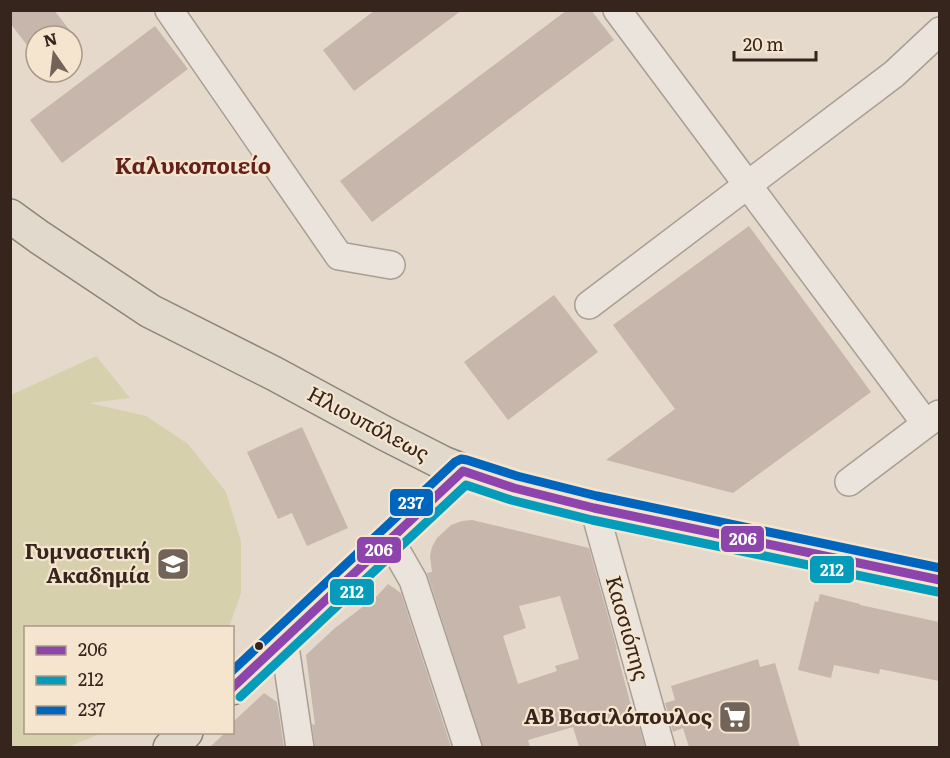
<svg xmlns="http://www.w3.org/2000/svg" width="950" height="758" font-family="Literata,serif">
<style>
.green{fill:#d6d1ac}
.building{fill:#c7b6ab;fill-rule:evenodd}
.lines{fill:none;stroke-linecap:round;stroke-linejoin:round}
.minor-casing{stroke:#a89e93;stroke-width:30}
.major-casing{stroke:#8d847a;stroke-width:36}
.minor{stroke:#ebe4dc;stroke-width:27}
.major{stroke:#e2d9cd;stroke-width:33}
.bus-1-casing{stroke:#f5e5ce;stroke-width:14}
.bus-2-casing{stroke:#f5e5ce;stroke-width:14}
.bus-3-casing{stroke:#f5e5ce;stroke-width:14}
.bus-1{stroke:#8e44ad;stroke-width:9}
.bus-2{stroke:#059cbc;stroke-width:9}
.bus-3{stroke:#0065bd;stroke-width:9}
.bus-dot{fill:#35251c;stroke:#f5e5ce;stroke-width:2}
.labels{text-anchor:middle;stroke-width:4.5;stroke-linejoin:round;paint-order:stroke}
.street-label{font-size:21px;fill:#35251c;stroke:#f5e5ce}
.poi-label{font-size:21px;font-weight:bold;fill:#35251c;stroke:#f5e5ce;text-anchor:end}
.neighbourhood-label{font-size:22px;font-weight:bold;fill:#62221b;stroke:#f5e5ce}
.line-badge{stroke:#f5e5ce;stroke-width:2}
.badge-label{font-size:16px;text-anchor:middle;font-weight:bold;fill:#fff}
</style>
<rect width="100%" height="100%" fill="#e4d9ca"/>
<path class="green" d="M96,356L130,398L89,403L146,416L188,444L226,492L241,541V593L229,627L26,628V732L102,733L68,747H11V395Z"/>
<path class="building" d="M10,10H54L74,36H36V57L10,23Z
M375,10H462L354,91L323,50Z
M567,10H591L614,40L372,222L340,181Z
M155,26L188,69L62,163L30,120Z
M749,226L871,392L733,493L606,460L675,409L613,325Z
M554,295L598,352L508,420L464,362Z
M302,427L348,528L307,546L292,513L278,519L247,452Z
M472,520L589,548L617,649H616L633,713L635,712L645,747H579L573,727L528,740L530,747H483L427,573L432,572L430,556L432,547L437,538L451,525L462,521ZM560,596L579,659L555,666L557,671L518,684L503,636L526,628L519,606Z
M388,584L401,593L451,747H315L312,724L315,725L306,655L335,628L377,596Z
M820,594L860,604V605L939,622V681L880,669L879,674L834,665L831,678L798,670L815,601L818,602Z
M758,659L760,667L775,663L800,747H689L683,728L673,732L665,703L675,700L671,686Z
M264,693L277,702L284,747H210L226,732H232V723Z"/>
<g class="lines">
<defs>
<path id="minor" d="M169,10L339,256L391,265
M617,10L926,424
M589,305L894,74L940,31
M849,482L939,414
M594,508L661,748
M390,540L413,580L468,748
M284,640L300,748"/>
<path id="major" d="M10,216L39,237L150,311L275,374L384,433L443,463L463,471L514,488L594,508L940,580
M232,688L463,471
M170,748L186,732"/>
</defs>
<use href="#minor" class="minor-casing"/>
<use href="#major" class="major-casing"/>
<use href="#minor" class="minor"/>
<use href="#major" class="major"/>
<defs>
<path id="bus-1" d="M232,688L463,471L514,488L594,508L940,580"/>
<path id="bus-2" d="M240,697L466,485L511,500L592,520L938,592"/>
<path id="bus-3" d="M232,671L455,462L461,459L467,460L517,476L597,496L940,568"/>
</defs>
<use href="#bus-1" class="bus-1-casing"/>
<use href="#bus-2" class="bus-2-casing"/>
<use href="#bus-3" class="bus-3-casing"/>
<use href="#bus-1" class="bus-1"/>
<use href="#bus-2" class="bus-2"/>
<use href="#bus-3" class="bus-3"/>
</g>
<defs>
<symbol id="university-square" viewBox="-11 -11 22 22"><rect x="-9" y="-9" width="18" height="18" rx="4" fill="#726459" stroke="#f5e5ce"/><path d="M0-5L7-2L0 1L-7-2ZM-4 1L0 2.5L4 1V4Q0 6-4 4Z" fill="#fff"/></symbol>
<symbol id="supermarket-square" viewBox="-11 -11 22 22"><rect x="-9" y="-9" width="18" height="18" rx="4" fill="#726459" stroke="#f5e5ce"/><path d="M-6-5.5h2.5l.6 2H6L4.5 2H-2.5L-4.4-4H-6ZM-1.5 3.2a1.3 1.3 0 1 0 .1 0ZM3 3.2a1.3 1.3 0 1 0 .1 0Z" fill="#fff"/></symbol>
</defs>
<g fill-rule="evenodd">
<use href="#university-square" x="154" y="545" width="38" height="38"/>
<use href="#supermarket-square" x="716" y="698" width="38" height="38"/>
</g>
<circle class="bus-dot" cx="259" cy="646" r="5"/>
<g class="labels">
<g class="street-label">
<text transform="translate(368 424) rotate(28)" y="7">Ηλιουπόλεως</text>
<text transform="translate(627 628) rotate(74)" y="7">Κασσιόπης</text>
</g>
<g class="poi-label">
<text x="150" y="559">Γυμναστική<tspan x="150" dy="24">Ακαδημία</tspan></text>
<text x="712" y="724">ΑΒ Βασιλόπουλος</text>
</g>
<g class="neighbourhood-label">
<text x="193" y="174">Καλυκοποιείο</text>
</g>
</g>
<g class="line-badge">
<rect x="389" y="488" width="45" height="29" rx="6" fill="#0065bd"/>
<rect x="720" y="525" width="45" height="28" rx="6" fill="#8e44ad"/>
<rect x="356" y="536" width="46" height="28" rx="6" fill="#8e44ad"/>
<rect x="809" y="555" width="46" height="29" rx="6" fill="#059cbc"/>
<rect x="329" y="578" width="46" height="28" rx="6" fill="#059cbc"/>
</g>
<g class="badge-label">
<text x="411" y="509">237</text>
<text x="743" y="545">206</text>
<text x="379" y="556">206</text>
<text x="832" y="576">212</text>
<text x="352" y="598">212</text>
</g>
<rect width="950" height="758" fill="none" stroke="#35251c" stroke-width="24"/>
<rect x="24" y="626" width="210" height="108" fill="#f5e5ce" stroke="#a89887" stroke-width="1.5"/>
<rect x="36" y="646" width="30" height="9" fill="#8e44ad" stroke="#a89887" stroke-width="1.5"/>
<text x="78" y="656" font-size="18" fill="#35251c">206</text>
<rect x="36" y="676" width="30" height="9" fill="#059cbc" stroke="#a89887" stroke-width="1.5"/>
<text x="78" y="686" font-size="18" fill="#35251c">212</text>
<rect x="36" y="706" width="30" height="9" fill="#0065bd" stroke="#a89887" stroke-width="1.5"/>
<text x="78" y="716" font-size="18" fill="#35251c">237</text>
<g transform="translate(54 54) rotate(346)"><circle r="28" fill="#f5e5ce" stroke="#a89887" stroke-width="1.5"/>
<path d="M0-4.5L10 22L0 15L-10 22Z" fill="#726459"/>
<text y="-9" font-size="16" font-weight="bold" text-anchor="middle" fill="#35251c">N</text>
</g>
<path d="M734 51v9h82v-9" fill="none" stroke="#35251c" stroke-width="3"/>
<text x="743" y="51" font-size="18" fill="#35251c" stroke="#f5e5ce" stroke-width="4.5" paint-order="stroke">20 m</text>
</svg>
